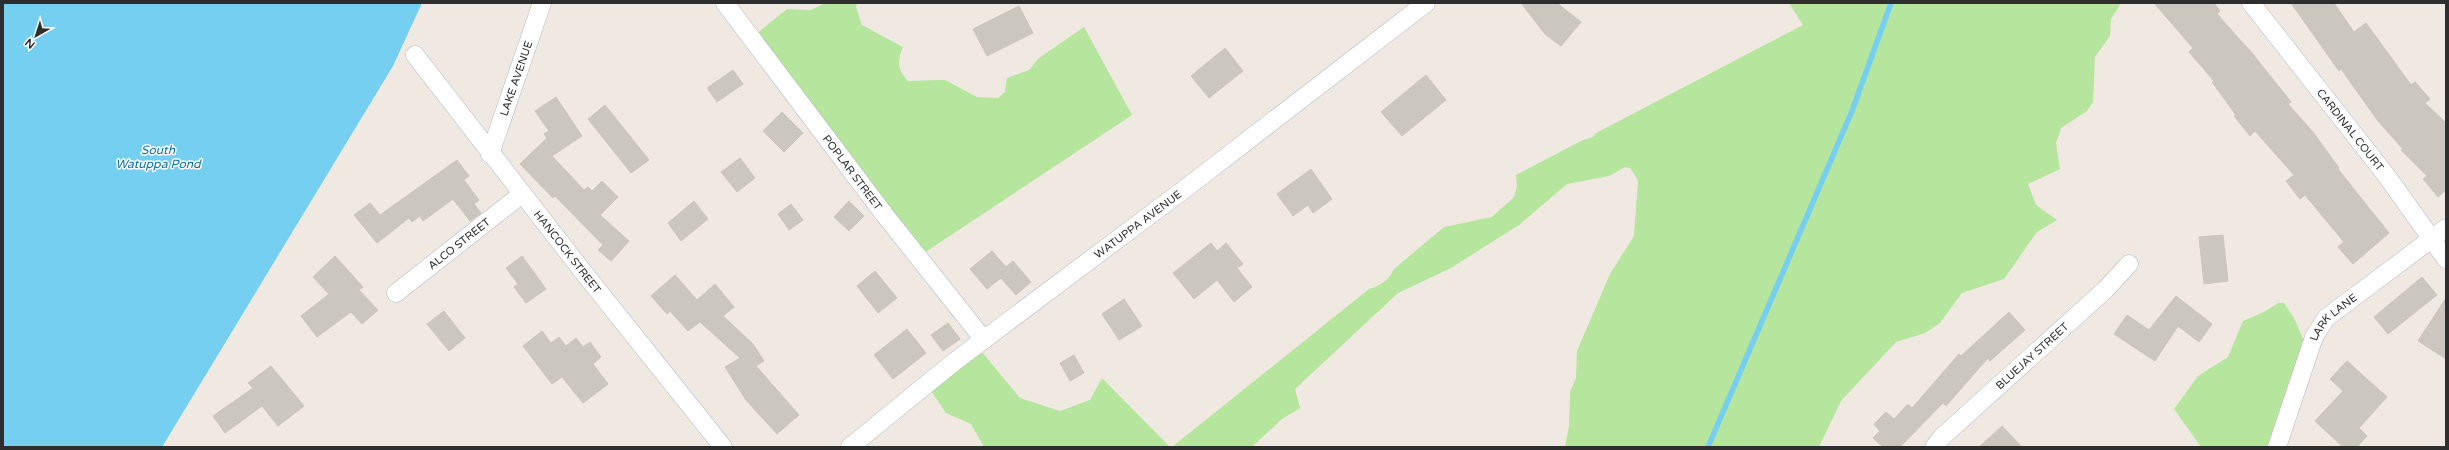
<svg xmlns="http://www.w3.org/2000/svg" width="2449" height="450" font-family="'Varela Round',sans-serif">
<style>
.green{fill:#b6e59e}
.water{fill:#75cff0}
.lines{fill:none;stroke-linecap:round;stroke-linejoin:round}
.stream{stroke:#75cff0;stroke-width:5.5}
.building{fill:#cbc7bf;stroke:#cbc5ba}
.minor-casing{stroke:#b4b7c1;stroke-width:19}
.minor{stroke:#fff;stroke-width:18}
.labels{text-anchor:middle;stroke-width:3;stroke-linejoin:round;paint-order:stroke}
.street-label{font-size:11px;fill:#2e2e2e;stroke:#fff}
.water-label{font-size:12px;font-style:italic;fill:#0d6fa3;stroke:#fff}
</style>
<rect width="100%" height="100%" fill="#efe9e1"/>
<path class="green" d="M825,3H857L856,7L862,25L903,47C897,62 897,69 908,81L945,80L977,97L998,98L1005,92L1007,78L1029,70L1039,58L1084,27L1132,115L921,255L755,35L787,9L811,10Z
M1789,3H2121L2111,19L2110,36L2095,57L2093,102L2087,111L2061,128L2056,143L2060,169L2028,184L2036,205L2057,220L2037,232L2004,279L1962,293L1940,323L1925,333L1896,342L1841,401L1819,447H1565L1569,426L1570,392L1576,378L1577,351L1610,274L1634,236L1638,180L1630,168L1625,167L1609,176L1567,184L1519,225L1451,268L1398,293L1295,389L1300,408L1282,419L1252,447H1172L1369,289C1380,286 1390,279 1394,269L1444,227L1492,217L1514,197L1517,186L1516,175L1583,140L1593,137L1596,133L1803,25Z
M2278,303H2284L2294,318L2306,346L2271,447H2201L2174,409L2198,376L2228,357L2243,321L2264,312Z
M981,351L1020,398L1060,411L1090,400L1102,378L1170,447H984L971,424L946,413L926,383Z"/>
<path class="water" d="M3,3H422L393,66L162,447H3Z"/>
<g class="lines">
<path class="stream" d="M1708,447L1852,111L1891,3"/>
</g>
<path class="building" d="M1521,3H1557L1581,22L1561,46L1545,34Z
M2154,3H2214L2220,11L2217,14L2252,53L2291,102L2288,104L2313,132L2339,168L2338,169L2389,233L2353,264L2338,247L2344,242L2305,195L2300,199L2286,181L2294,175L2255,131L2250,136L2234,116L2236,115L2212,82L2214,81L2189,52L2193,48Z
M2291,3H2334L2354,32L2366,23L2411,85L2415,82L2430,99L2425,103L2446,123V190L2438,197L2423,179L2427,176L2401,150L2403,149L2378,121L2341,69L2339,71Z
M1019,6L1033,33L987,56L973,29Z
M1225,48L1243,71L1209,98L1191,76Z
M733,70L743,84L717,102L707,88Z
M1426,75L1446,100L1402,136L1381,112Z
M556,97L582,136L552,156L584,190L588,187L592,191L602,181L618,197L600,215L629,241L611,261L598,250L603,245L555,196L553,198L520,164L547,138L544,134L549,131L535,111Z
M605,105L649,160L631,173L588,119Z
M782,112L803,133L784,152L763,131Z
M740,158L755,178L737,192L721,172Z
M457,160L469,176L464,180L479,200L474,204L481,213L470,221L453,199L423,221L420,216L412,222L409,218L377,243L354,215L370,203L380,215Z
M1311,169L1332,199L1313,213L1308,205L1293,216L1277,194Z
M694,201L708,219L681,241L668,223Z
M849,201L864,216L849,231L834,217Z
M791,204L803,220L789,230L778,214Z
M2223,235L2228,281L2204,284L2199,237Z
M1211,243L1217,251L1226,243L1243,264L1237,268L1252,287L1234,302L1217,280L1194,299L1173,273Z
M992,251L1006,267L1013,261L1031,282L1016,295L1001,278L987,289L970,269Z
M335,256L363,287L359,290L378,310L362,324L351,312L317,337L301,316L329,294L313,277Z
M522,256L546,289L526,303L514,287L518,284L506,268Z
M875,271L897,298L878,313L857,286Z
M675,275L697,300L715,284L734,307L723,316L753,344L764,361L756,366L799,415L777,434L746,400L725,367L740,358L700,322L688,331L670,311L667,314L651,296Z
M2422,277L2437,295L2388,334L2374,317Z
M2176,296L2212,324L2199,342L2178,326L2155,361L2114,334L2127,315L2149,330Z
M2446,298V359L2418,341Z
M1124,299L1142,326L1119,340L1102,314Z
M444,311L465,338L449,351L427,324Z
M2009,312L2025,330L1990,361L1988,358L1946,406L1943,403L1900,447H1883L1873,438L1880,431L1874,424L1886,412L1894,419L1908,404L1912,408L1959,354L1961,356Z
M948,323L960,339L943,351L931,335Z
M907,329L926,353L893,379L874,355Z
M542,331L551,343L559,337L566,346L576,338L583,347L590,342L601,357L593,364L608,384L583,403L562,377L552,384L523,346Z
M1074,355L1084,373L1070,381L1060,363Z
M2347,361L2387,397L2359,428L2367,436L2357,447H2343L2315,421L2343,391L2330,379Z
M271,366L304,406L278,426L262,406L225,433L213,416L253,388L248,383Z
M2002,426L2022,447H1979Z"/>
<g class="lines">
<defs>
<g id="minor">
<path id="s1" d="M725,3L884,214L984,340"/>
<path id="s2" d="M2251,3L2386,175L2446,259"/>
<path id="s3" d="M415,55L584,273L723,447"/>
<path id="s4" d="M490,154L542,3"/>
<path id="s5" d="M396,293L522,194"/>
<path id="s6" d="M850,447L954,362L1186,188L1426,3"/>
<path id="s7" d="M1934,447L1942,437L2106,289L2129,264"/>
<path id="s8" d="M2277,447L2314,337L2326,318L2446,228"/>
</g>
</defs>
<use href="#minor" class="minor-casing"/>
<use href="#minor" class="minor"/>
</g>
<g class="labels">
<g class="street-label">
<text dy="4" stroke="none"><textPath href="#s4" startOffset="80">LAKE AVENUE</textPath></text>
<text dy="4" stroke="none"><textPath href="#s2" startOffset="161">CARDINAL COURT</textPath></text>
<text dy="4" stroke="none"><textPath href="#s1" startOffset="212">POPLAR STREET</textPath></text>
<text dy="4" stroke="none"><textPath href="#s6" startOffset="364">WATUPPA AVENUE</textPath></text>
<text dy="4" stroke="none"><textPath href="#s5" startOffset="80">ALCO STREET</textPath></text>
<text dy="4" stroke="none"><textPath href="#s3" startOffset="249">HANCOCK STREET</textPath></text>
<text dy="4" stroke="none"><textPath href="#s8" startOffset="144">LARK LANE</textPath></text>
<text dy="4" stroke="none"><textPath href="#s7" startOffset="134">BLUEJAY STREET</textPath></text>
</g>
<g class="water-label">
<text x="158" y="154">South<tspan x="158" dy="14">Watuppa Pond</tspan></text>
</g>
</g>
<rect width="2449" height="450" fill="none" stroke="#2e2e2e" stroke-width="8"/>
<g transform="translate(36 36) rotate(219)" stroke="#ffffff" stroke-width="3" paint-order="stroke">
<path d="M0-3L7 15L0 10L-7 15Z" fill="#2e2e2e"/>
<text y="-6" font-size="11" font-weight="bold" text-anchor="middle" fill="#2e2e2e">N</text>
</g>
</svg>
